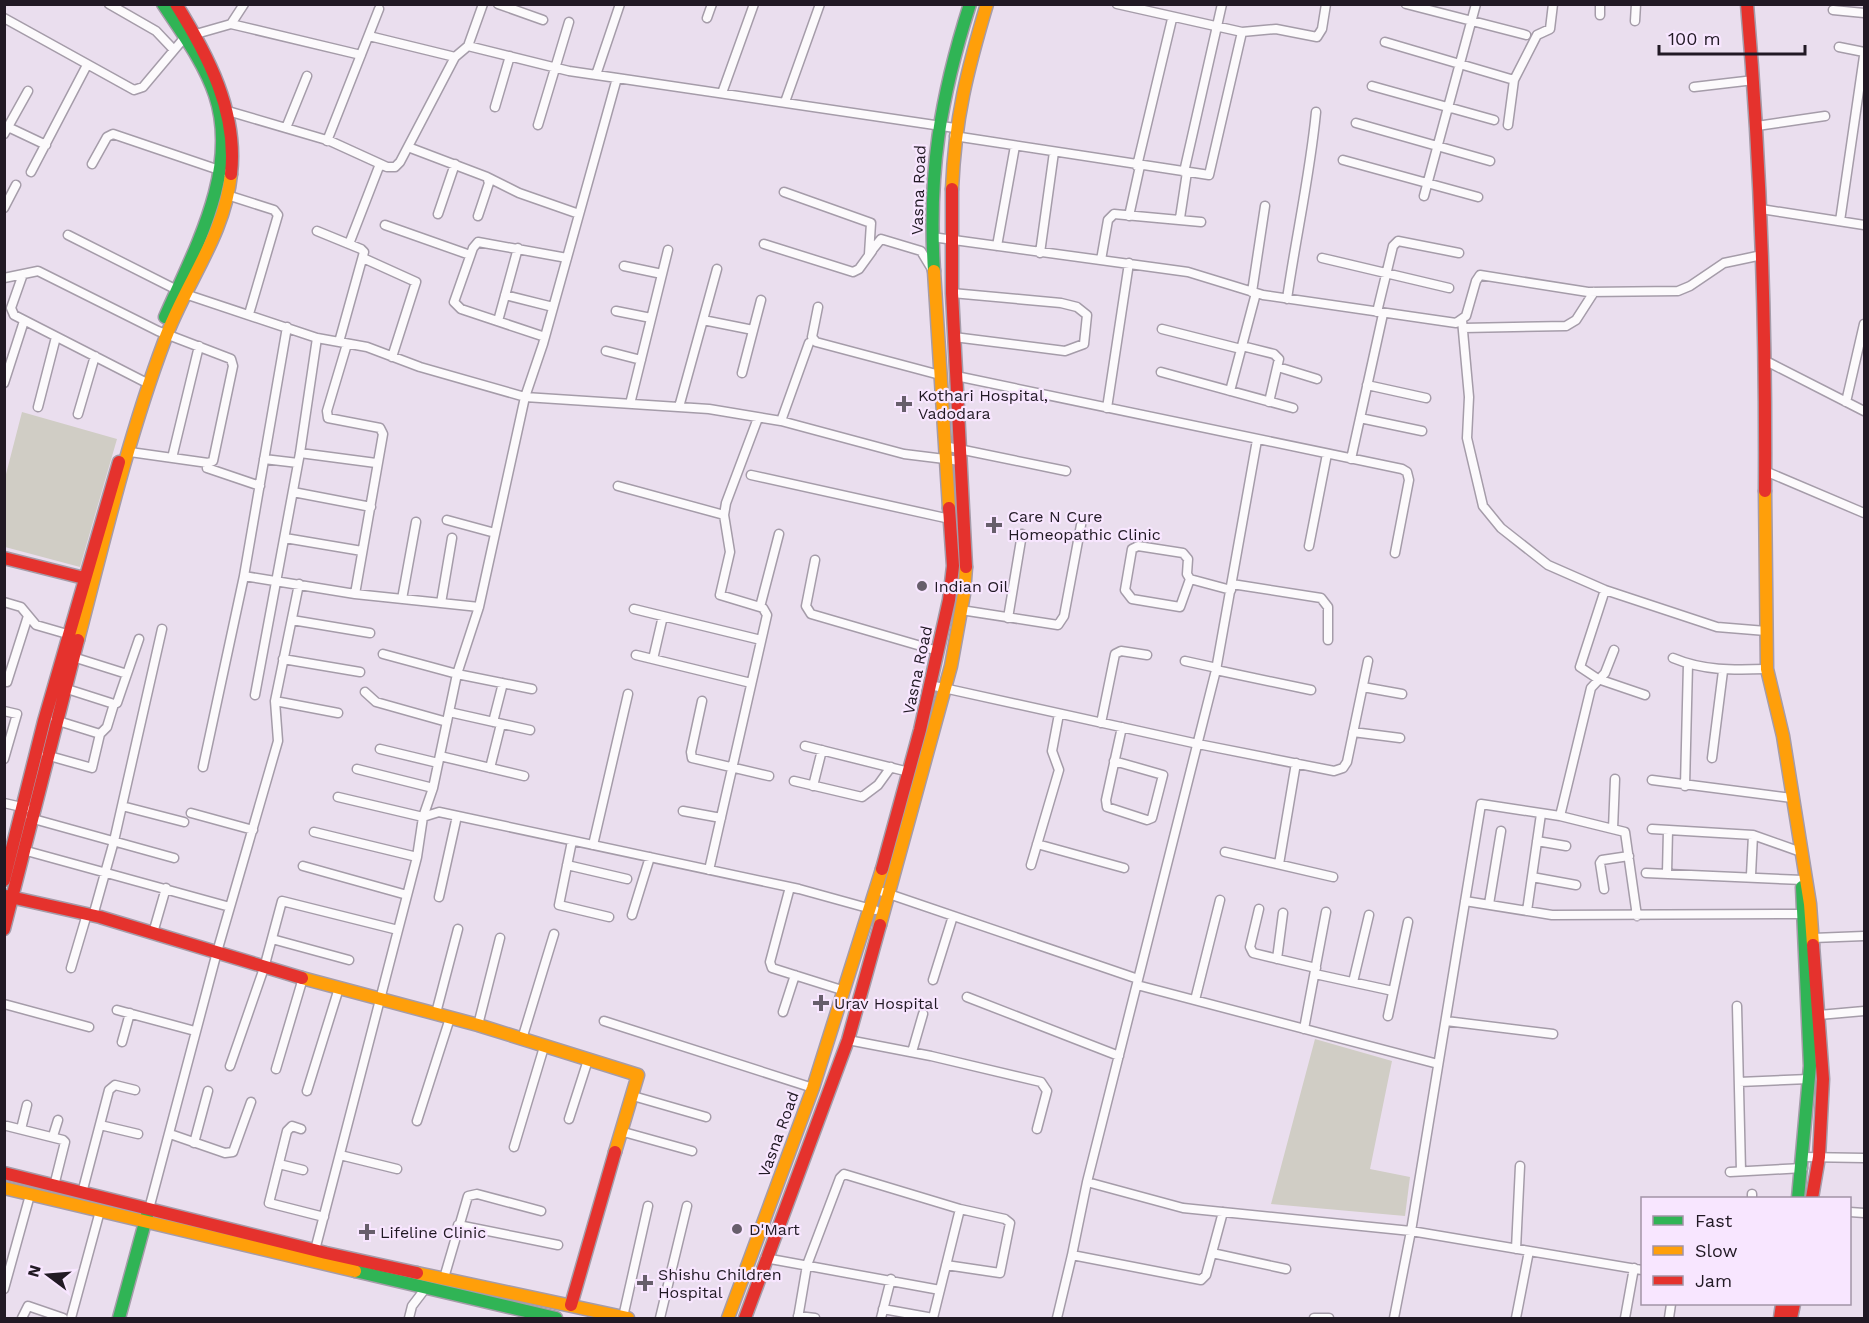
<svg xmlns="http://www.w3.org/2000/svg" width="1869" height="1323" font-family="'Work Sans',sans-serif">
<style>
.green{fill:#d0cdc5}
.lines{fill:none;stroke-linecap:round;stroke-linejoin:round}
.street-casing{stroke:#a59ca9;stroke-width:11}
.fast-casing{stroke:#a59ca9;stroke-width:15}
.slow-casing{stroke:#a59ca9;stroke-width:15}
.jam-casing{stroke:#a59ca9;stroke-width:15}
.street{stroke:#fcfafc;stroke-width:8}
.fast{stroke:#30b455;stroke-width:12}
.slow{stroke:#ff9f0a;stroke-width:12}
.jam{stroke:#e5322d;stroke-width:12}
.poi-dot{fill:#675e6b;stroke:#f8e6ff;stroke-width:2}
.labels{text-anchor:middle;stroke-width:4.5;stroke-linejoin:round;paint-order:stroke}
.street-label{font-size:16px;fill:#211924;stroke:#f8e6ff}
.poi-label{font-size:16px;fill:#211924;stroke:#f8e6ff;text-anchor:start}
</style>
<rect width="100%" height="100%" fill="#eadeee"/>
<path class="green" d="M22,412L117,439L80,567L5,547V478Z
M1315,1039L1392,1061L1370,1169L1410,1177L1405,1216L1271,1204Z"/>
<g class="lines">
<defs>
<path id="street" d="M109,4L156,31L174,50
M498,4L543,20
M1406,4L1526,35
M1833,10L1864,13
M1600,15V4
M4,18L134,90L143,87L185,37
M707,18L712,4
M1635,21L1636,4
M231,24L361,55
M1242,32L1276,29L1317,37L1322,29L1326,4
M196,34L231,24L244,4
M369,36L455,57
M1385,42L1514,80
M468,46L483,4
M1839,47L1864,52
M596,75L620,4
M1372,86L1494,120
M1694,87L1754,80
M722,93L754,4
M785,102L820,4
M495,107L510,56
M221,109L330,141L387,167H395L400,162L455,57L468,46L569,71L617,78
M1356,123L1490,161
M538,125L569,22
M1508,125L1514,80L1537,35L1550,29L1553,4
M1757,126L1825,116
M8,127L46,145
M286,128L307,76
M4,134L28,91
M954,136L1209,175L1242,32L1117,4
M327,141L379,9
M408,147L487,177L489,183L478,216
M1343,160L1478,197
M92,164L107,137L113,134L231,174
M1137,166L1172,19
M31,172L87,65
M1184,172L1222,4
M487,177L519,193L579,214
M784,192L871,223L869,254L881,239L921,251L933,271
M227,195L274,210L278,215L249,314
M1424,196L1476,4
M4,208L16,185
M1761,209L1864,225
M438,214L455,164
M1129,216L1140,166
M1180,218L1187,172
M1840,221L1864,56
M385,225L470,255
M317,231L361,249L364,252L339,342
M68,235L185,294L317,338L367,347L420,367L525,397L709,409L781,421L904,454L961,461
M932,237L1188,272L1263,295L1456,323L1466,316L1476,281L1480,275L1588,292L1678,291L1690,286L1724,263L1762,255
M349,244L380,164
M764,244L853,272L859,269L872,251
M997,246L1015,146
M1040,253L1054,152
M363,258L416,282L392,357
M1322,258L1449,288
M1101,260L1108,220L1114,214L1201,222
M624,266L662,274
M23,274L11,308L14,315L143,381
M4,278L38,271L158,331L231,359L233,366L213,461L208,463L130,452
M1252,292L1265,206
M952,293L1061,303L1077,307L1087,315L1084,344L1065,351L954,337
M505,295L553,307
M1287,299C1296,236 1310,175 1316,112
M818,307L812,337L816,342L940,375
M616,311L651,318
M1377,312L1393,246L1398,241L1459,253
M703,320L753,330
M1462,320L1469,397L1467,438L1483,506L1501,528L1548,565L1605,590L1717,627L1766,631
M498,321L518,248
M1463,328L1566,326L1576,320L1594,292
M1162,329L1241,349
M545,337L461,309L454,302L473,248L478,242L567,258
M347,344L327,411L328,418L380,428L383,434L355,594
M1242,346L1274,354L1279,359L1269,402
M606,351L641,360
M1766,361L1864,411
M1278,367L1317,379
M1161,372L1293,408
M742,373L761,300
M956,376L1402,469L1407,472L1409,480L1395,553
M4,383L24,321
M1367,385L1426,398
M1230,391L1256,293
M1846,402L1864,324
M630,404L668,250
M38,407L56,337
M679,407L717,269
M1107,408L1129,263
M78,414L95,356
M1360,418L1422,431
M781,421L809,343
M944,446L1066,471
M300,453L376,463
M172,458L199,346
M264,459L298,463
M1351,459L1383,314
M207,468L260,486
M1765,471L1864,513
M751,475L950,519
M618,486L724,515
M293,492L371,507
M447,520L495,533
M285,538L362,551
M1309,546L1327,454
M815,560L806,606L811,614L938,651
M244,576L355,594L479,607
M1190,579L1180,607L1132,599L1125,590L1132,549L1138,546L1183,553L1188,559L1187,574L1190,579L1231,590
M1232,584L1321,598L1328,607V640
M1605,590L1580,667L1598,679L1645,695
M402,599L416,522
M4,602L21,607L36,625L74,636
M441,603L452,538
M760,607L779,534
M634,609L761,640
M961,610L1058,625L1064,616L1081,525
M1008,618L1022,534
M292,620L370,633
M383,654L457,674L532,689
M636,655L751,683
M73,657L127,674
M1673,658C1704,671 1733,670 1767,669
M283,659L360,672
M653,659L663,616
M1185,661L1217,668
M1216,670L1311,690
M7,682L28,616
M930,685L1198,744L1334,771L1343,768L1347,762L1368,661
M1363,687L1402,694
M365,692L376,702L447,722
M255,695L300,453L317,338
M275,701L338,713
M702,701L691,752L692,758L769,776
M114,704L117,703L139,639
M4,711L17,714L4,759
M449,712L530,730
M55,720L100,734
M493,722L503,683
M1101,723L1115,654L1121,651L1147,655
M1353,732L1400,738
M805,746L909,772
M380,749L438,763
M46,755L92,768L100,734L107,727L114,704L64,688
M440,756L524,776
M1712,758L1723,671
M1114,761L1163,775L1152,818L1147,820L1107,807L1106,800L1122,727
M203,767L244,576L287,327
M490,768L501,724
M357,769L433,788
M1652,780L1792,798
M794,781L862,797L878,785L891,767
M813,786L822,750
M1685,786L1688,664
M338,797L423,817L439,812L799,889L875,910
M4,803L26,808
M122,806L184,822
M683,811L721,818
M191,813L253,830
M1560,816L1591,688L1605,673L1614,650
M30,818L174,858
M1613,829L1615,779
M1652,829L1753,835L1801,852
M314,832L417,857
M572,841L559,905L609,917
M1537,841L1566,846
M1037,844L1124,868
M593,845L628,694
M23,850L230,907
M1225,852L1333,877
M1279,864L1296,763
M567,865L627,879
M1031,865L1059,770L1052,751L1059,714
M303,866L407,895
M709,870L767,615L763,608L720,595L730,552L724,515L726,503L758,418
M1646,873L1803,880
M1667,873L1668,830
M1751,875L1753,835
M1532,877L1576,885
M790,887L770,962L772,968L845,991
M1604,889L1600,863L1602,860L1629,856
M883,892L1138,979
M439,897L457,816
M1465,901L1552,915L1801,914
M1489,904L1501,831
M1259,909L1250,947L1253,953L1316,968
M1527,911L1541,814
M632,915L650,857
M93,916L114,841L162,629
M153,933L166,888
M1813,938L1864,936
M272,939L349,960
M1277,959L1283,913
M71,968L87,914
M1315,974L1393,991
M933,980L953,916
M1353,982L1369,915
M1137,985L1438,1064
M967,997L1119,1056
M1195,1000L1220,900
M4,1004L89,1027
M1737,1006L1741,1171
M117,1010L195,1031
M783,1012L795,975
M436,1013L458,929
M1819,1015L1864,1011
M1388,1016L1408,922
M604,1021L813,1088
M1446,1021L1553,1034
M478,1025L500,938
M1304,1029L1326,912
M522,1039L554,934
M848,1040L931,1056L1041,1082L1047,1091L1037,1129
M122,1042L130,1013
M912,1052L923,1014
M230,1066L264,968L282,901L398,930
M276,1069L303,978
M1739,1082L1809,1079
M307,1091L339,988
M633,1096L706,1117
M569,1119L588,1060
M417,1121L450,1018
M100,1125L138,1134
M7,1126L63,1140L65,1142L54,1186
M21,1129L27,1105
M301,1129L292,1126L287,1131L269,1203L324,1217
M620,1131L692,1151
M170,1134L225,1153L233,1152L251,1102
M53,1136L58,1120
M194,1143L208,1091
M514,1147L544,1047
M340,1155L397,1169
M1804,1157L1864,1158
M279,1164L303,1170
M1730,1172L1803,1168
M1087,1182L1183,1208L1411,1231L1642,1270
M82,1193L109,1090L115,1085L135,1090
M1752,1194V1198
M149,1209L217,952L278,741L275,701L299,584
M1223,1212L1206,1275L1201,1280L1072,1255L1087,1182L1216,670L1257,440
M1850,1212L1864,1213
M458,1225L558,1245
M1516,1249L1520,1166
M315,1250L417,857L423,817L433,788L457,674L479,607L525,397L543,344L617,78L955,128
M1212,1253L1286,1269
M765,1258L940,1290
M444,1278L468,1196L477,1194L541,1211
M4,1289L30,1195
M883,1309L933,1318
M798,1316L815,1318
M623,1317L648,1206
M22,1318L28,1306L63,1318
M71,1318L100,1211
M409,1318L412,1306L425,1289
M660,1318L687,1206
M798,1318L807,1265L840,1178L844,1174L960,1209L1005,1219L1010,1223L1000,1273L946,1265
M881,1318L891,1279
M933,1318L960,1209
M1057,1318L1072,1255
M1314,1318H1329
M1394,1318L1411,1231L1481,804L1560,816L1625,832L1637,916
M1516,1318L1529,1251
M1625,1318L1634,1268
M1669,1318L1671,1304"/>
<path id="fast" d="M163,4C182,33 204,62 215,95C240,170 194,250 165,317
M934,271C928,173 940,98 970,4
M1798,1198L1810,1066L1802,887
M355,1271L556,1318
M119,1318L147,1215"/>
<path id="slow" d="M952,189C955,118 967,71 987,4
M934,271L949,508
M1765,491L1767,669L1783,736L1810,904L1813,945
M78,640C104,540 128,438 164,342C184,285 225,236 231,174
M880,925L951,666L964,594L966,567
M302,978L478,1025L638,1075L615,1152
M4,1188L355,1271
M417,1273L628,1318
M728,1318L813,1088L882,869"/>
<path id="jam" d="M176,4C208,55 238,112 231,174
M1747,4C1761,166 1766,328 1765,491
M952,189V293L966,567
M4,558L84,578
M882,869L920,730L949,600L953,566L949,508
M4,880L44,721L119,462
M6,896L100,917L302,978
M4,929L78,640
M4,1173L326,1253L417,1273
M1812,1198L1819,1157L1823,1079L1813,945
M571,1305L615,1152
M745,1318L848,1040L880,925
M1780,1318L1782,1304
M1791,1318L1794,1304"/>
</defs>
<use href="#street" class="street-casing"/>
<use href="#fast" class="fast-casing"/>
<use href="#slow" class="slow-casing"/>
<use href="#jam" class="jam-casing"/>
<use href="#street" class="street"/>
<use href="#fast" class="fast"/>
<use href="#slow" class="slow"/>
<use href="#jam" class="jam"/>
</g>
<g class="poi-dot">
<path d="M901 395h6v6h6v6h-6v6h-6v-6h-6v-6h6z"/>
<path d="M991 516h6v6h6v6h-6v6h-6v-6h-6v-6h6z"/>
<circle cx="922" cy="586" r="6"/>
<path d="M818 994h6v6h6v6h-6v6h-6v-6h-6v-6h6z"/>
<circle cx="737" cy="1229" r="6"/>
<path d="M364 1223h6v6h6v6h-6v6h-6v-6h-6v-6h6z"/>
<path d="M642 1274h6v6h6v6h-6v6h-6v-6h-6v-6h6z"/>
</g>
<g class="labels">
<g class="street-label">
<text transform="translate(918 190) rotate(-88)" y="6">Vasna Road</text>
<text transform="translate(917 670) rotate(-78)" y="6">Vasna Road</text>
<text transform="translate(778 1134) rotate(-70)" y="6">Vasna Road</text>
</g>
<g class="poi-label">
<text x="918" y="401">Kothari Hospital,<tspan x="918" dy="18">Vadodara</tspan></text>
<text x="1008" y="522">Care N Cure<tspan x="1008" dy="18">Homeopathic Clinic</tspan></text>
<text x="934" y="592">Indian Oil</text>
<text x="834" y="1009">Urav Hospital</text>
<text x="749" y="1235">D'Mart</text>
<text x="380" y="1238">Lifeline Clinic</text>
<text x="658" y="1280">Shishu Children<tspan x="658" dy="18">Hospital</tspan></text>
</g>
</g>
<rect width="1869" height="1323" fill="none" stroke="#211924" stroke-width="12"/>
<rect x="1641" y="1197" width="210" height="108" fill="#f8e6ff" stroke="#a294a7" stroke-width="1.5"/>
<rect x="1653" y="1216" width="30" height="9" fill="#30b455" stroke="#a294a7" stroke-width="1.5"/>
<text x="1695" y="1227" font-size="18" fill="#211924">Fast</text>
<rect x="1653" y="1246" width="30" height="9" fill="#ff9f0a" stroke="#a294a7" stroke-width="1.5"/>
<text x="1695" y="1257" font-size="18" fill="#211924">Slow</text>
<rect x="1653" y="1276" width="30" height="9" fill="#e5322d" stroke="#a294a7" stroke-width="1.5"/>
<text x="1695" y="1287" font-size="18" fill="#211924">Jam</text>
<g transform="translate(48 1275) rotate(286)" stroke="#f8e6ff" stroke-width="4.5" paint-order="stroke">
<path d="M0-4.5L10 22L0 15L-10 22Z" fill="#211924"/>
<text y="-9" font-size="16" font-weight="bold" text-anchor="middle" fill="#211924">N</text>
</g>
<path d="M1659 45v9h146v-9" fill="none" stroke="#211924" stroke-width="3"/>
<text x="1668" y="45" font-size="18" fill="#211924" stroke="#f8e6ff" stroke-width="4.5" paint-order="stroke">100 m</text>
</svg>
